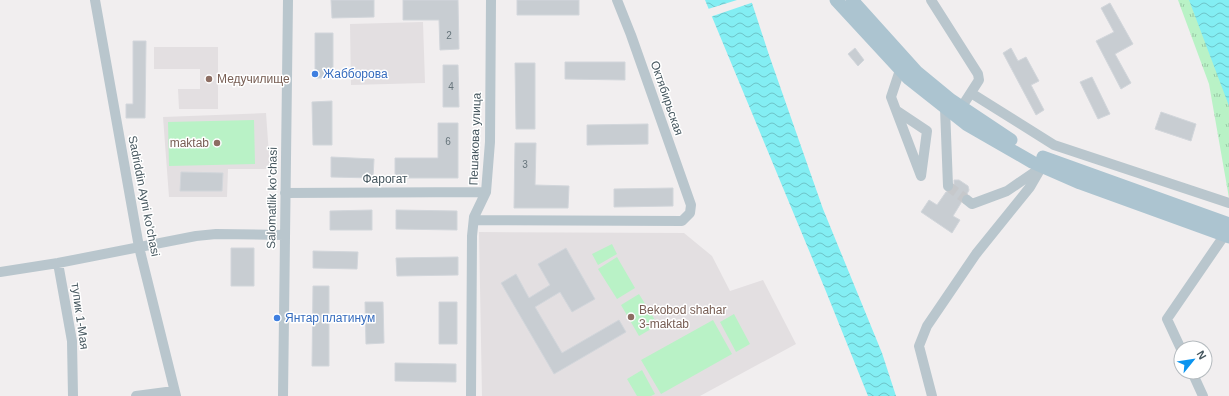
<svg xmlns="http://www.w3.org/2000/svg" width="1229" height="396" font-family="Arial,sans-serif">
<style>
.education{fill:#e3dfe1}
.park{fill:url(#park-tufts)}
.garden{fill:#b9f2c6}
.water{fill:url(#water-waves)}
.pier{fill:#f1eeef}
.building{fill:#c8cdd2;stroke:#d2d6db}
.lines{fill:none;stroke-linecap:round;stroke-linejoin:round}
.minor-tunnel{stroke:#c6c8cb;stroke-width:10;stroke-dasharray:10 5;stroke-linecap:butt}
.minor{stroke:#b9c6cd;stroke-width:10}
.major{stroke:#acc4d0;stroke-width:13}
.shop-dot{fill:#3f7fe0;stroke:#fff;stroke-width:1.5}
.education-dot{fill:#8d6e63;stroke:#fff;stroke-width:1.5}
.labels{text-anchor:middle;stroke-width:3;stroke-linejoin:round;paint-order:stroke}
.number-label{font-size:10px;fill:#66747b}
.shop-label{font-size:12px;fill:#366cbe;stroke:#fff;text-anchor:start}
.education-label{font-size:12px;fill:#785e54;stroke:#fff;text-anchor:start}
.street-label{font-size:12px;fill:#45565e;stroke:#fff}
</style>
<defs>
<pattern id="park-tufts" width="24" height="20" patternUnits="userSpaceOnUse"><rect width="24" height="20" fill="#b9f2c6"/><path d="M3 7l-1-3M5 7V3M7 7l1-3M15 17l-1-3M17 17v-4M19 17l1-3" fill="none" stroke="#98c7a4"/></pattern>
<pattern id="water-waves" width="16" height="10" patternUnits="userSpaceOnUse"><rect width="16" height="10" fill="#83eef3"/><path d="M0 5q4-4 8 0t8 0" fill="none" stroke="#6dc4c8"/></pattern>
</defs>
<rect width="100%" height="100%" fill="#f1eeef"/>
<path class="education" d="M423,22L425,83L351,85L350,24Z
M154,47H218V109H179L178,89H200V69H154Z
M266,113L270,169H228L227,197H169L163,117Z
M479,232L684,233L712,256L730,291L763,280L796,344L700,396H482Z"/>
<path class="park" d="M1178,0H1229V198L1209,84Z"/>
<path class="garden" d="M254,120L255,164L169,166L168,122Z
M612,244L617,254L598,265L592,254Z
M617,257L635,288L617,299L598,269Z
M639,294L658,325L639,336L621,305Z
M734,314L750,344L736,352L720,322Z
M713,320L732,354L661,394L641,360Z
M642,370L655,394L651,396H637L627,379Z"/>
<path class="water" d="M705,0H751L769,55L823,209L882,353L896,396H868L825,289Z
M1189,0H1229V106Z"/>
<path class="pier" d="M737,0H753L754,2L710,17L708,9Z"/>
<path class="building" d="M331,0H374V17L332,18Z
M403,0H458L459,49L440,50L439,20H403Z
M517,0H579V15H517Z
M1110,3L1133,44L1115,54L1131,83L1121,89L1096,41L1114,32L1101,8Z
M315,33H333V78H315Z
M133,41H146L145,118H126V104H133Z
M855,48L864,60L858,66L848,54Z
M1011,48L1018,61L1026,57L1039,81L1031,85L1044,110L1036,115L1003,53Z
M565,62H625V80L565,79Z
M515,63H535V129H516Z
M443,65H458L459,107H443Z
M1092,77L1110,114L1098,119L1080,82Z
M332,101V145H313L312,102Z
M1161,112L1196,124L1191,141L1155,129Z
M438,123H458V178H395V158H438Z
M648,124V144L587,145V125Z
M515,143H536L535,185L569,186L568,208H514Z
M331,157L374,159L373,178L331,177Z
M181,172L223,173L222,191H180Z
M954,180H959L968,186L969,190L967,194L962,196L961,203L953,216L960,220L952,233L921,212L929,200L937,205L946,192L952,191L954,189Z
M673,188V206L614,207V189Z
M372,210V230H330V211Z
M396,210L457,211V230L396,229Z
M231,248H254V286H231Z
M566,248L595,299L572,312L560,292L535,307L562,353L619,320L626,332L554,374L501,283L516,274L529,298L550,285L538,264Z
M313,251L358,252L357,269L313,268Z
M458,257V275L397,276L396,258Z
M313,286H329V366H312Z
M365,302H383L384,343L366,344Z
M439,302H457V344H439Z
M395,363L456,364V382L395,381Z"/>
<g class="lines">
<path class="minor-tunnel" d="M948,186L967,200"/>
<path class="minor" d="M95,0L139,247L176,396
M931,0L978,74L979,80L961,108
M971,93L1054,145L1229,203
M897,111L927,131L921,176L891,97L900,70
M948,186L945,108L948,104
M285,193L486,192
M967,200L972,204L1007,191L1039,169
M474,220L682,221L690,213L691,205L631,35L617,0
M58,263L72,341L73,396
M0,272L58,263L196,236L216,234L284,235
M1181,349L1167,319L1228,230
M1192,372L1203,396
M136,396L174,391
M283,396L288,0
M471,396L472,236L474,217L486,192L490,142L491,0
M932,396L919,346L927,326L976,254L1030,187L1045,161"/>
<path class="major" d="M836,0L909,79L966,124L1032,162L1080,183L1229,237
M852,0L917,72L951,100L1011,140
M1043,157L1229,224"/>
</g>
<g class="shop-dot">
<circle cx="315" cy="74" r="4"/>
<circle cx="277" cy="318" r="4"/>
</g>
<g class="education-dot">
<circle cx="209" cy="79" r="4"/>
<circle cx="217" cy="143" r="4"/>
<circle cx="631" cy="317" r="4"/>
</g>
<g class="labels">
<g class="number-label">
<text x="449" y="39">2</text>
<text x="451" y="90">4</text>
<text x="448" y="145">6</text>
<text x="525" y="168">3</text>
</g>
<g class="shop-label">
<text x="323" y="78">Жабборова</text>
<text x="285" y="322">Янтар платинум</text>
</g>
<g class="education-label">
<text x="217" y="83">Медучилище</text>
<text x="209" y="147" text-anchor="end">maktab</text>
<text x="639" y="314">Bekobod shahar<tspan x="639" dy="14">3-maktab</tspan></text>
</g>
<g class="street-label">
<text transform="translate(667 98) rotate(71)" y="4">Октябирьская</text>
<text transform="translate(475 139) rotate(-88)" y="4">Пешакова улица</text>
<text x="385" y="183">Фарогат</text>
<text transform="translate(144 196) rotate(79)" y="4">Sadriddin Ayni ko'chasi</text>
<text transform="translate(272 198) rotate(-89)" y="4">Salomatlik ko‘chasi</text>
<text transform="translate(80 316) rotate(82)" y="4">тупик 1-Мая</text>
</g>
</g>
<g transform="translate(1193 360) rotate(60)"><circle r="19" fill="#ffffff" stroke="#b5bbbf"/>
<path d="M0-3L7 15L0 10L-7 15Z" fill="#0b94ef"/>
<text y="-6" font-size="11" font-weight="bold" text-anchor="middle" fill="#45565e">N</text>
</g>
</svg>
